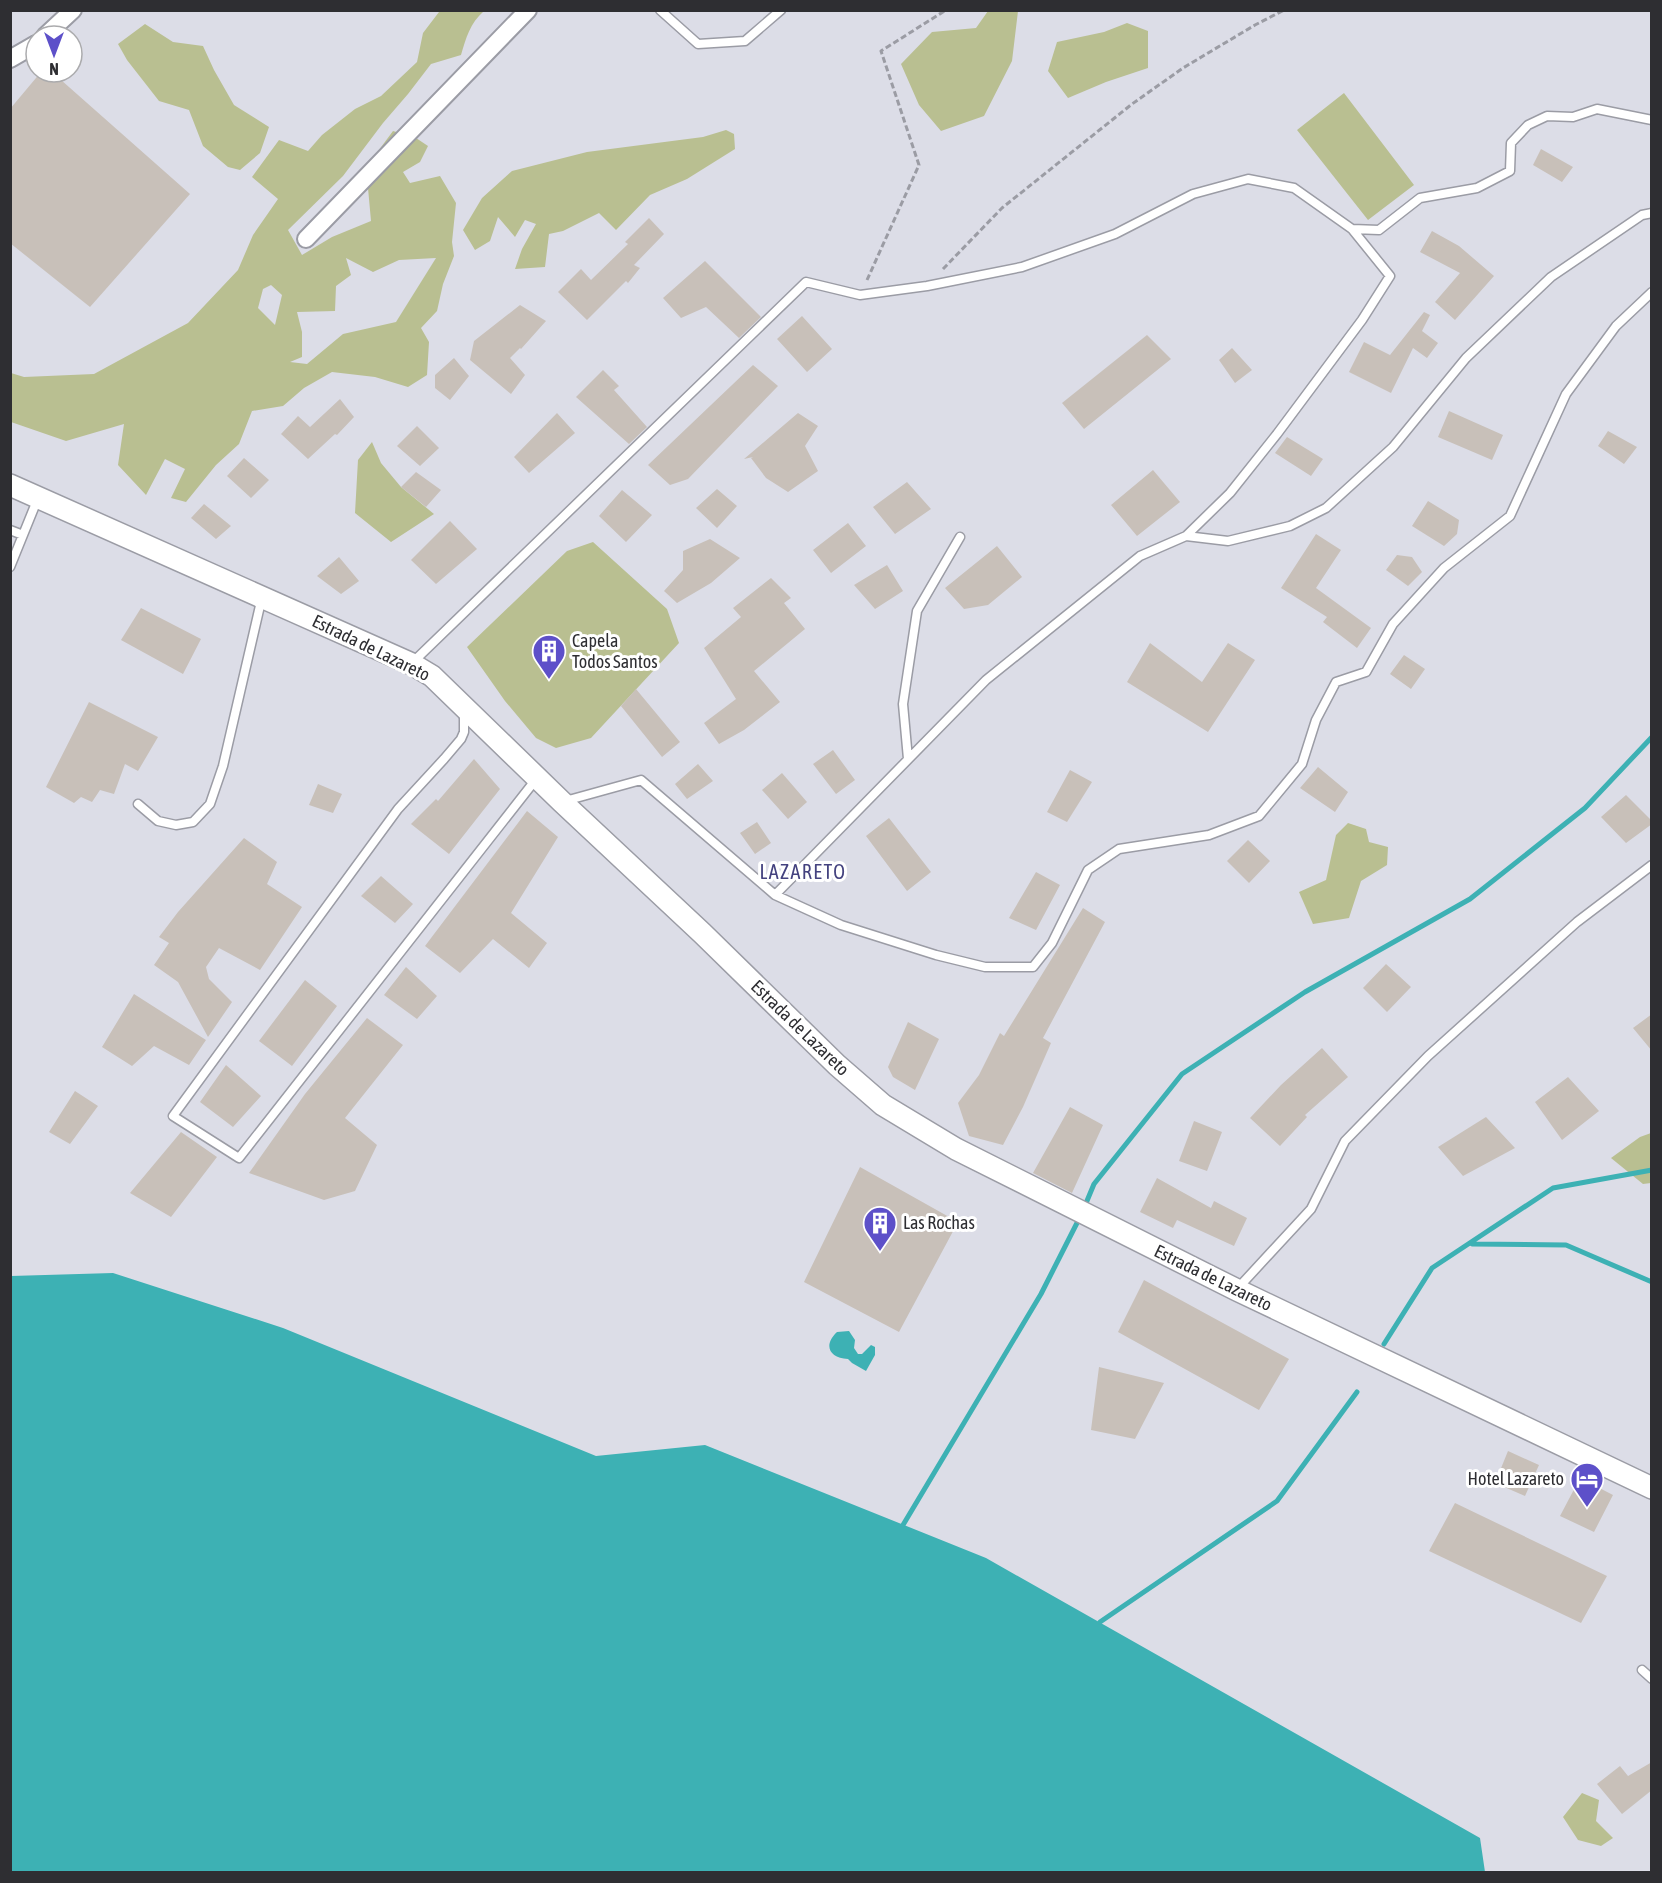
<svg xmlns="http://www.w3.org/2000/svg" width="1662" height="1883" font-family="'Asap Condensed',sans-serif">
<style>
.green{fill:#b9bf91;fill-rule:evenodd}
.water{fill:#3db1b4}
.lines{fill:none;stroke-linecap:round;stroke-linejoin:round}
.stream{stroke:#3db1b4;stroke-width:5}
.building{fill:#c8c0b9}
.service-casing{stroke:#9b9ca5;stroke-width:11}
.minor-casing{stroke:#9b9ca5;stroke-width:20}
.tertiary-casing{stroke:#9b9ca5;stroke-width:24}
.path{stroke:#9b9ca4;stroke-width:3;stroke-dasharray:6 3;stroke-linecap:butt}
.service{stroke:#fff;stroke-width:8}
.minor{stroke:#fff;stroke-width:16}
.tertiary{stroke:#fff;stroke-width:21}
.labels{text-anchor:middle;stroke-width:6;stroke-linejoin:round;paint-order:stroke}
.poi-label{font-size:18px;fill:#2e2e32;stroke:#fff;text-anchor:start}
.street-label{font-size:18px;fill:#2e2e32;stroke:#fff}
.neighbourhood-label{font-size:20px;letter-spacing:1.5px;fill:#44427f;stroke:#fff}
</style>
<rect width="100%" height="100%" fill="#dcdde7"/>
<path class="green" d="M446,10L484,11C470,23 466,38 461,55L431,64L408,94L383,123L343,176L288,230L302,255L332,237L371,221L368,188L373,158L393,131L416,138L428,146L420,162L403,172L410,183L440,176L456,203L452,242L454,256L443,284L437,311L421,328L429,342L427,375L408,387L375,377L332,372L304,388L283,406L252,411L239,444L216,465L186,502L171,498L185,469L165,459L146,495L118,465L124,424L66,441L11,422V373L24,377L94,374L188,323L238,270L253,235L278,199L252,177L279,140L308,151L322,135L355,109L381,96L417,62L423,33L439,12ZM346,258L373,272L399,260L436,258L396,322L343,334L307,364L290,362L302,357V332L297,312L335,311L336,286L351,275ZM271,285L282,295L275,325L258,308L263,289Z
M988,11H1018L1012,61L984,116L941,131L919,105L901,64L932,32L976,28Z
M1127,23L1148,31V68L1106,82L1068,98L1048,71L1057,42L1104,32Z
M145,24L173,42L203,46L214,70L234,105L269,127L260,153L240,170L228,167L203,146L189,110L159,101L127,60L118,44Z
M1344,93L1414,185L1368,220L1297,130Z
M726,130L734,134L735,149L687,179L650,195L616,230L599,213L563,231L549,234L545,267L515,269L522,249L536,224L525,220L515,237L498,217L490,241L475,250L463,230L482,198L512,171L587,152L703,137Z
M372,442L381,463L401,487L434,514L391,542L355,513L358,460Z
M593,542L667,609L679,643L591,738L556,748L536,738L505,701L467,647L567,551Z
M1348,823L1366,829L1369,842L1388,847L1387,865L1361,881L1349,918L1313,924L1299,892L1326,880L1336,835Z
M1651,1133V1183L1643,1184L1611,1158L1640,1137Z
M1582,1793L1599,1800L1596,1821L1613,1838L1601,1846L1578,1840L1563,1817Z"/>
<path class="water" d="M113,1273L283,1328L596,1456L705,1445L986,1558L1480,1838L1485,1872H11V1276Z
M849,1331L855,1340L854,1348L858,1354H862L871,1345L875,1347V1355L866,1371L852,1363L848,1359C829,1358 823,1345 837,1332Z"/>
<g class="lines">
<path class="stream" d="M1084,1208L1094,1184L1182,1074L1305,992L1470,899L1585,808L1652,737
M1472,1244L1566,1245L1652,1282
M1384,1344L1432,1268L1553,1188L1652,1170
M903,1525L1041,1294L1080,1217
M1100,1622L1277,1501L1357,1392"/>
</g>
<path class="building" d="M41,72H52L190,194L90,307L10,243V109Z
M1541,149L1573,167L1562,182L1533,165Z
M649,218L664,234L634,265L640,268L628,283L626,281L587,320L558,292L581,269L591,280L628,244L625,242Z
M1432,231L1459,246L1494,276L1455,320L1435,302L1460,273L1420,252Z
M705,261L761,317L739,338L706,307L681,318L663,298Z
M520,305L546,321L521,349L520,348L510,358L525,375L511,394L470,360L474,341Z
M1424,312L1430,315L1422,331L1438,343L1427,358L1413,348L1391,393L1349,372L1364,342L1390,355Z
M802,316L832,349L807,372L777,339Z
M1147,335L1171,359L1084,429L1062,403Z
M1232,348L1252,370L1235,383L1219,360Z
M454,358L469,376L450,400L435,388V375Z
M753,365L778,386L688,479L670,485L648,465Z
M603,370L619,386L614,390L647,427L629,444L576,397Z
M340,399L354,417L337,435L335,434L308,459L281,434L298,416L310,427Z
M1449,411L1503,435L1492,460L1438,437Z
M557,413L575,433L529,473L514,457Z
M798,413L818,426L805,446L818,471L788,492L766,478L751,458L753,457L744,459Z
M417,426L439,448L420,466L397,446Z
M1608,431L1637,447L1624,464L1598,446Z
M1287,437L1323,459L1311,476L1275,453Z
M244,458L269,480L251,498L227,476Z
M1153,470L1180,502L1137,536L1111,505Z
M416,472L441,490L426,507L401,487Z
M907,482L931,509L895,534L873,507Z
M717,489L737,506L717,528L696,508Z
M622,490L652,515L626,542L599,516Z
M1428,501L1459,520L1457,534L1444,546L1412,526Z
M204,504L231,526L216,539L191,518Z
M450,521L477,549L436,584L411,560Z
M848,523L866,546L831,573L813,550Z
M1316,534L1341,550L1316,588L1371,628L1357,648L1323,622L1327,617L1281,588Z
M710,539L740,558L711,583L677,603L664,591L683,570V551Z
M997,546L1022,577L988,605L964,609L945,588Z
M1397,555L1412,557L1422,572L1408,586L1386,570Z
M339,557L359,581L341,594L317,576Z
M887,565L903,591L875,609L854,585Z
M771,578L791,598L784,603L805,629L754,671L780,702L744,730L719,744L704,723L736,699L704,648L741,617L733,608Z
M141,608L201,639L183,674L121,640Z
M1150,643L1202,682L1228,643L1255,660L1208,732L1127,682Z
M1404,655L1425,669L1411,689L1390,674Z
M636,689L680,742L662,757L621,706Z
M89,702L158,737L138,771L125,764L114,794L100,790L92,802L81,797L74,803L46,787Z
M833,750L855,780L836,794L813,764Z
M474,759L500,789L449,854L411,824L436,799L438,801Z
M698,764L713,781L687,799L675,784Z
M1318,767L1348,792L1335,812L1300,788Z
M1070,770L1092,782L1067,822L1047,812Z
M782,773L807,802L788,819L762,790Z
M318,784L342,794L333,813L309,805Z
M1626,795L1652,821V824L1626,843L1601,817Z
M527,811L558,837L511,913L547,943L529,968L493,939L460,973L425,946Z
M889,818L931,872L907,891L866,836Z
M757,822L771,843L755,854L740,833Z
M244,838L277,862L267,884L302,907L260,970L219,948L206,967L209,979L232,1002L208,1037L178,982L154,965L169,943L159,937L178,912Z
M1248,840L1270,861L1249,883L1227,861Z
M1036,872L1060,885L1036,930L1009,918Z
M381,876L413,904L395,923L361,896Z
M1083,908L1105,922L1043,1038L1051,1043L1023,1107L1003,1145L969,1136L958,1103L979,1075L1000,1033L1004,1036Z
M1386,964L1411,987L1387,1012L1363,988Z
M406,967L437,996L417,1019L384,995Z
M305,980L337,1006L292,1066L259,1041Z
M134,994L206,1040L189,1065L154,1046L132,1066L102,1047Z
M1652,1014V1051L1633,1028Z
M367,1018L403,1045L345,1118L377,1145L355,1191L324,1200L249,1173L305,1094Z
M908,1022L939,1039L915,1090L893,1077L888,1067Z
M1322,1048L1348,1077L1305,1115L1307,1117L1280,1146L1250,1118L1281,1085Z
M226,1065L261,1096L233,1127L200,1102Z
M1568,1077L1599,1111L1562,1140L1535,1102Z
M75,1091L98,1106L70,1144L49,1132Z
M1070,1107L1103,1125L1072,1193L1033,1173Z
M1486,1117L1515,1148L1463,1176L1438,1147Z
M1194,1121L1222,1132L1207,1171L1179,1161Z
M181,1132L217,1157L171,1217L130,1193Z
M860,1167L958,1222L899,1332L804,1282Z
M1157,1178L1211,1208L1214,1201L1247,1218L1234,1246L1177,1220L1173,1228L1140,1212Z
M1144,1280L1289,1359L1259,1410L1118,1332Z
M1099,1367L1164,1383L1135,1439L1091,1430Z
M1508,1451L1539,1465L1525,1496L1495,1483Z
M1580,1478L1613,1495L1594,1532L1560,1516Z
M1455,1503L1607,1576L1581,1623L1429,1551Z
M1652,1762V1790L1622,1814L1597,1784L1620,1766L1628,1776Z"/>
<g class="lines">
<defs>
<path id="service" d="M660,10L698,44L745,41L781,10
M10,530L23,535
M1186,536L1230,493L1277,434L1362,320L1390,276L1352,229
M10,567L38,498
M412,663L806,282L860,295L927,286L1022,267L1115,234L1193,194L1248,179L1294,188L1352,229L1379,230L1420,198L1477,188L1510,171L1511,143L1528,125L1547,116L1573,117L1597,109L1652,120
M464,714V732L461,739L444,759L398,809L173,1116L239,1158L537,778
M908,759L903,704L917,611L960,537
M565,801L641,780L775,895L986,680L1140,556L1186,536L1228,541L1290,526L1326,508L1393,447L1466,358L1551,277L1642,215L1652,213
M138,804L158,821L176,825L193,822L210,804L223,766L262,597
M775,895L841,925L936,955L985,967H1033L1052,943L1088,870L1119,849L1209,835L1259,816L1302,764L1316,720L1336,682L1366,672L1393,624L1444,568L1510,516L1566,394L1616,326L1652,292
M1238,1288L1311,1209L1345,1141L1428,1056L1577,922L1652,865
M1642,1670L1652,1679"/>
<path id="minor" d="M45,36L73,10
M10,59L36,44
M306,239L528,10"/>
<path id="tertiary" d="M10,485L412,664L432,676L562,802L702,933L837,1065L883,1105L956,1149L1237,1290L1652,1488"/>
</defs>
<use href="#service" class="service-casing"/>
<use href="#minor" class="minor-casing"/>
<use href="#tertiary" class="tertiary-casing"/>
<path class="path" d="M943,269L1002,208L1132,104L1183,68L1255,25L1284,10
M867,280L919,165L881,51L946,10"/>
<use href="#service" class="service"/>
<use href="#minor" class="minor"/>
<use href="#tertiary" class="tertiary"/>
</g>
<defs>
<symbol id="building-pin" viewBox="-11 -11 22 30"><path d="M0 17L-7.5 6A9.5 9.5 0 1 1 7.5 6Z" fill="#5d50c9" stroke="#fff"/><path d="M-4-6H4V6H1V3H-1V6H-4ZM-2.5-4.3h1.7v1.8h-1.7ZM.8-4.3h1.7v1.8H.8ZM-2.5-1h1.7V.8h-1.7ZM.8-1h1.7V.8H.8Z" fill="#fff"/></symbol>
<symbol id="hotel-pin" viewBox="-11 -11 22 30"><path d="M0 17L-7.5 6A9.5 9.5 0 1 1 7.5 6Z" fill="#5d50c9" stroke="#fff"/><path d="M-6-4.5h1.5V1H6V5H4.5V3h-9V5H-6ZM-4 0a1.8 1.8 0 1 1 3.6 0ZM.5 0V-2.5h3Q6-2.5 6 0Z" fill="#fff"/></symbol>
</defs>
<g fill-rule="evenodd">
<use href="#building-pin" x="530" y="632" width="38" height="52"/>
<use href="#building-pin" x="861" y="1204" width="38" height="52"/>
<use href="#hotel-pin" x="1568" y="1460" width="38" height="52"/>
</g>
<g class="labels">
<g class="poi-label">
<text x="572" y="647">Capela<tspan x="572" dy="21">Todos Santos</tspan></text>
<text x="903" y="1229">Las Rochas</text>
<text x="1564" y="1485" text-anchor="end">Hotel Lazareto</text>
</g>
<g class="street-label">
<text transform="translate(371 648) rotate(26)" y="6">Estrada de Lazareto</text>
<text transform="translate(800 1028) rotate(44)" y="6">Estrada de Lazareto</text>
<text transform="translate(1213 1278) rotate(26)" y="6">Estrada de Lazareto</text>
</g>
<g class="neighbourhood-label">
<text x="803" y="879">LAZARETO</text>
</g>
</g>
<rect width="1662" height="1883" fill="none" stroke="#2e2e32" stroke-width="24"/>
<g transform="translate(54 54) rotate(180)"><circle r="28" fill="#ffffff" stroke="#ababad" stroke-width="1.5"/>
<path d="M0-4.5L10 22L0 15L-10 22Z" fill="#5d50c9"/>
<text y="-9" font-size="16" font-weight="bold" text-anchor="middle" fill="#2e2e32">N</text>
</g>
</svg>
